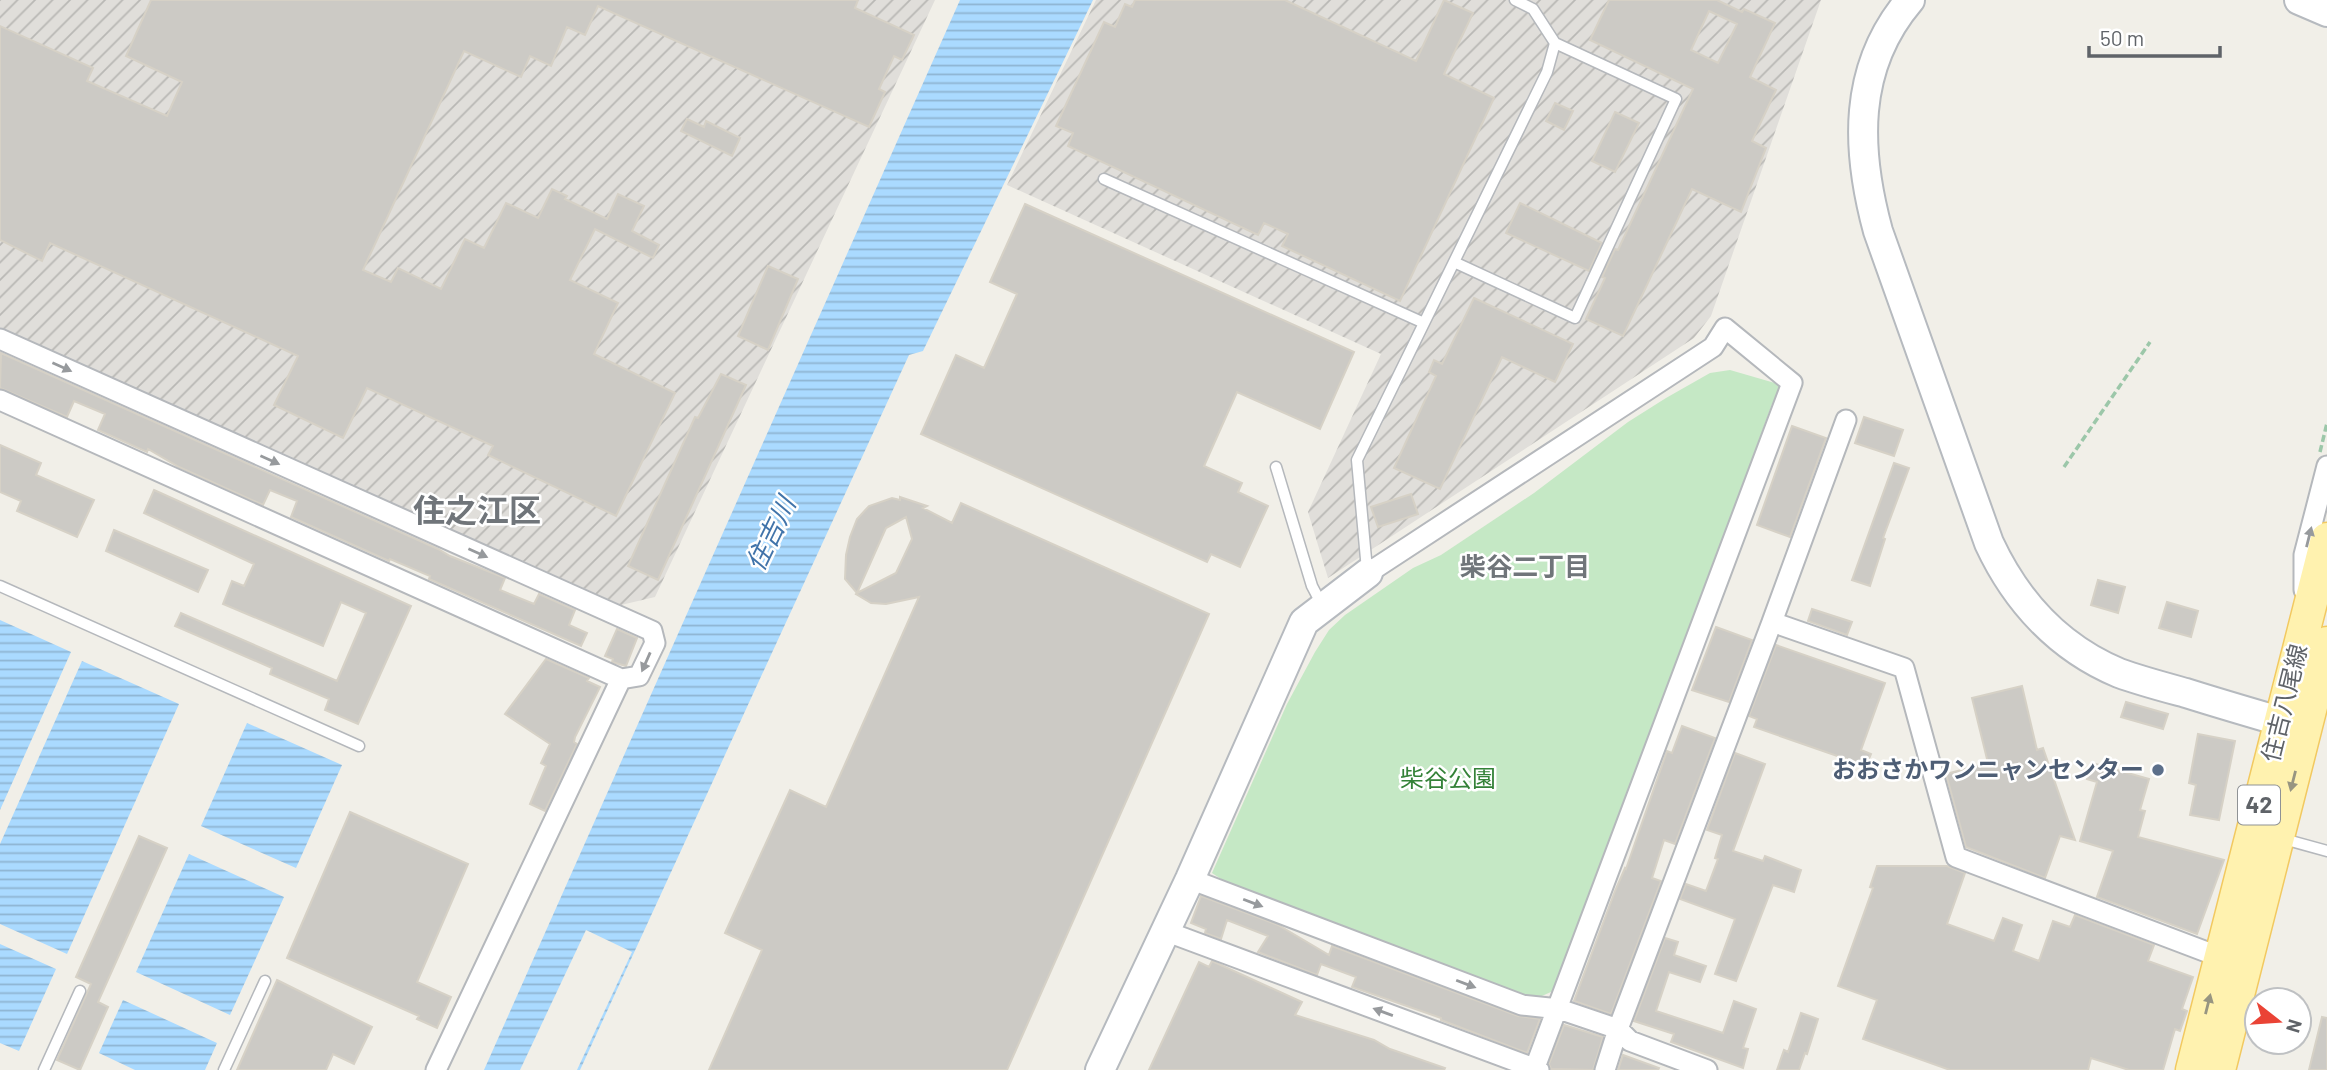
<svg xmlns="http://www.w3.org/2000/svg" width="2327" height="1070" font-family="Barlow,'Noto Sans JP',sans-serif">
<style>
.industrial{fill:url(#industrial-furrows)}
.park{fill:#c5e8c5}
.water{fill:url(#water-rules)}
.pier{fill:#f1efe8}
.building{fill:#cccac5;stroke:#d6d1c6;stroke-width:2;fill-rule:evenodd}
.lines{fill:none;stroke-linecap:round;stroke-linejoin:round}
.lane-casing{stroke:#b5b8bc;stroke-width:13}
.street-casing{stroke:#b5b8bc;stroke-width:23}
.secondary-casing{stroke:#b6babf;stroke-width:32}
.primary-casing{stroke:#f2c960;stroke-width:35}
.path{stroke:#9cc7a9;stroke-width:3.5;stroke-dasharray:7 3.5;stroke-linecap:butt}
.lane{stroke:#fff;stroke-width:10}
.street{stroke:#fff;stroke-width:19}
.secondary{stroke:#fff;stroke-width:28}
.primary{stroke:#fff2af;stroke-width:32}
.oneway{fill:#979a9d}
.oneway2{fill:#979581}
.service-dot{fill:#5c6f8a;stroke:#fff;stroke-width:2.5}
.labels{text-anchor:middle;stroke-width:5;stroke-linejoin:round;paint-order:stroke}
.shield{fill:#fff;stroke:#8f9295;stroke-width:2}
.shield-label{font-size:23px;font-weight:bold;fill:#5f6368}
.street-label{font-size:24px;fill:#5f6368;stroke:#fff}
.service-label{font-size:24px;font-weight:bold;fill:#4e5e75;stroke:#fff;text-anchor:end}
.park-label{font-size:24px;fill:#348238;stroke:#fff}
.water-label{font-size:26px;font-style:italic;fill:#4174aa;stroke:#fff}
.neighbourhood-label{font-size:26px;font-weight:bold;fill:#70757a;stroke:#fff}
.district-label{font-size:32px;font-weight:bold;fill:#70757a;stroke:#fff}
</style>
<defs>
<pattern id="industrial-furrows" width="10" height="10" patternUnits="userSpaceOnUse" patternTransform="scale(1.75)"><rect width="10" height="10" fill="#e0deda"/><path d="M-1 1l2-2M0 10L10 0M9 11l2-2" fill="none" stroke="#b9b8b5"/></pattern>
<pattern id="water-rules" width="6" height="5" patternUnits="userSpaceOnUse" patternTransform="scale(1.75)"><rect width="6" height="5" fill="#aadaff"/><path d="M0 2.5h6" fill="none" stroke="#8eb4d2"/></pattern>
</defs>
<rect width="100%" height="100%" fill="#f1efe8"/>
<path class="industrial" d="M0,0H935L655,597L621,605L0,328Z
M1096,0H1821L1711,316L1694,338L1328,578L1308,512L1381,354L1007,185Z"/>
<path class="park" d="M1730,370L1785,386L1772,404L1560,988L1535,999L1508,992L1250,892L1224,881L1212,873L1287,704L1315,652L1329,630L1345,615L1413,568L1441,555L1534,493L1628,422L1666,398L1710,373Z"/>
<path class="water" d="M960,0H1093L923,351L909,355L580,1070H484Z
M0,620L71,652L0,810Z
M82,661L179,704L67,954L0,924V844Z
M247,723L342,765L296,868L201,826Z
M189,854L284,897L230,1015L136,972Z
M0,944L56,969L19,1051L0,1043Z
M123,1000L217,1043L205,1070H135L99,1053Z"/>
<path class="pier" d="M586,930L632,952L577,1070H520Z"/>
<path class="building" d="M151,0H858L855,8L914,35L902,60L894,56L879,89L885,92L869,127L598,6L585,35L567,27L551,66L530,56L521,77L464,51L363,270L391,282L398,268L441,289L465,239L484,248L506,203L538,218L552,189L567,196L565,199L607,219L618,194L644,206L632,231L659,245L653,258L595,229L570,280L618,303L594,354L675,393L616,516L488,455L493,446L367,388L343,438L274,405L298,356L50,243L42,261L0,240V26L93,68L87,81L167,116L182,82L126,56Z
M1135,0H1285L1416,61L1444,0L1473,13L1444,74L1494,98L1400,301L1282,246L1288,234L1264,223L1258,235L1068,146L1073,133L1056,126L1104,22L1115,27L1125,4L1132,7Z
M1609,0H1717L1742,12L1744,9L1775,23L1750,77L1776,90L1752,141L1766,148L1741,212L1692,189L1623,336L1586,319L1605,278L1602,277L1615,249L1618,250L1693,89L1590,40ZM1709,11L1737,24L1718,63L1691,50Z
M1555,103L1573,111L1564,130L1546,121Z
M1615,112L1639,123L1615,172L1592,161Z
M687,119L704,127L706,121L740,138L732,156L681,131Z
M1520,203L1602,243L1589,271L1506,233Z
M1025,204L1354,352L1320,429L1237,392L1204,466L1242,483L1238,492L1268,506L1240,567L1211,554L1207,562L921,434L956,355L984,368L1017,294L990,282Z
M768,266L798,279L768,350L738,336Z
M1474,298L1573,344L1555,382L1502,357L1440,489L1394,468L1436,376L1429,372L1434,360L1442,364Z
M1,353L438,549L450,556L505,578L500,590L534,604L539,594L575,610L569,625L587,633L581,646L429,579L430,576L390,559L389,561L291,517L297,501L270,490L263,505L179,467L148,449L147,452L98,430L105,414L74,401L67,417L0,388Z
M721,374L746,385L658,580L628,566L695,417L698,418Z
M1864,417L1903,430L1894,456L1855,443Z
M1792,426L1826,438L1790,537L1757,525Z
M0,445L41,463L36,475L94,500L77,537L17,511L21,501L0,492Z
M1894,463L1909,468L1883,538L1885,539L1870,586L1852,580Z
M154,490L411,606L358,724L325,710L329,699L270,674L272,668L175,626L181,613L337,681L366,613L341,602L323,646L223,604L232,581L244,586L254,564L144,513Z
M1411,494L1418,514L1378,527L1371,507Z
M900,497L927,506L923,508L952,523L961,503L1209,614L1007,1070H709L762,950L725,933L790,790L826,807L919,597L886,604L871,603L856,594L857,593L845,579L846,555L850,537L857,519L869,506L892,498L900,500ZM906,517L912,539L896,573L857,593L886,528Z
M114,530L208,570L198,592L106,551Z
M2098,580L2125,587L2118,613L2091,605Z
M2167,602L2198,611L2191,637L2159,628Z
M1812,609L1852,622L1847,635L1808,621Z
M1716,627L1752,640L1729,702L1692,690Z
M617,629L637,638L626,666L612,662L613,659L605,656Z
M1776,645L1885,683L1861,750L1871,754L1866,766L1754,727L1757,719L1749,716Z
M546,659L589,678L587,681L600,687L575,737L574,742L577,744L545,811L530,804L546,766L541,763L550,744L505,714Z
M2022,686L2037,750L2043,748L2075,840L2060,836L2045,878L1966,847L1946,774L1988,763L1972,698Z
M2126,702L2168,714L2163,729L2121,717Z
M1682,726L1715,738L1675,844L1664,840L1652,878L1661,881L1611,1014L1574,1001L1615,891L1625,868L1626,869L1667,751L1672,753Z
M2198,734L2235,741L2219,820L2190,815L2196,785L2189,783Z
M1735,753L1765,764L1733,851L1763,861L1765,856L1801,870L1794,892L1773,885L1736,981L1715,974L1735,919L1680,899L1686,884L1706,891L1718,859L1715,858L1722,835L1707,830Z
M2092,763L2149,779L2140,810L2145,811L2138,837L2224,860L2197,934L2097,897L2113,851L2080,841L2097,782L2087,779Z
M350,812L468,864L417,982L451,997L437,1028L417,1019L419,1016L287,958Z
M139,836L167,848L98,1002L108,1007L80,1070L57,1060L91,984L76,977Z
M1877,866H1947L1965,873L1947,924L1994,941L2003,918L2022,925L2013,951L2039,961L2053,921L2070,927L2075,915L2154,945L2148,961L2193,977L2182,1009L2187,1011L2180,1031L2175,1029L2163,1070H2129L2091,1058L2088,1070H1950L1863,1039L1877,1000L1838,986L1873,888L1870,887Z
M1201,896L1278,925L1329,955L1332,946L1518,1016L1540,1019L1527,1053L1441,1020V1018L1352,987L1356,977L1321,964L1317,975L1258,952L1268,936L1227,920L1221,939L1205,933L1206,929L1191,923Z
M1665,938L1678,942L1674,955L1706,966L1700,982L1669,972L1656,1011L1723,1033L1734,1001L1756,1009L1743,1048L1748,1049L1743,1068L1671,1042L1674,1034L1634,1021Z
M1212,961L1302,1002L1295,1015L1374,1040L1390,1049L1445,1068L1444,1070H1149L1199,962L1209,967Z
M277,980L372,1027L354,1064L333,1054L326,1070H237Z
M1801,1013L1818,1019L1807,1054L1805,1053L1799,1070H1777L1784,1050L1788,1052Z
M2322,1017L2327,1018V1070H2309Z
M1564,1025L1603,1037L1593,1070L1551,1069L1549,1064Z
M1623,1055L1659,1068L1658,1070H1618Z"/>
<g class="lines">
<defs>
<path id="lane" d="M1104,179L1424,323
M1454,262L1575,318L1676,99L1555,43
M1276,467L1312,586L1322,605
M1367,570L1357,460L1547,72L1555,43L1533,9L1515,0
M0,586L359,746
M2280,838L2327,851
M44,1070L80,991
M224,1070L265,981"/>
<path id="street" d="M0,339L652,631L655,643L639,676L621,679L0,400
M1368,573L1713,347L1725,328L1792,383L1534,1070
M2304,590V555L2327,466
M1772,622L1846,420
M1190,879L1522,1005L1559,1009L1618,1029L1630,1041L1707,1070
M1165,931L1539,1070
M436,1070L621,679
M1605,1070L1618,1029L1772,622L1904,668L1956,857L2220,957"/>
<path id="secondary" d="M1910,0C1852,68 1856,150 1878,231L1989,543C2016,601 2059,648 2119,673C2141,681 2164,687 2186,693C2224,705 2262,716 2300,727
M2299,0L2327,12
M1100,1070L1190,879L1304,622L1368,573"/>
<path id="primary" d="M2192,1070L2327,539
M2219,1070L2327,643"/>
</defs>
<use href="#lane" class="lane-casing"/>
<use href="#street" class="street-casing"/>
<use href="#secondary" class="secondary-casing"/>
<use href="#primary" class="primary-casing"/>
<path class="path" d="M2320,452L2327,423
M2064,467L2150,342"/>
<use href="#lane" class="lane"/>
<use href="#street" class="street"/>
<use href="#secondary" class="secondary"/>
<use href="#primary" class="primary"/>
</g>
<defs><path id="oneway-solid" d="M-6-.8H1V-3.2L6.5 0L1 3.2V.8H-6Z" transform="scale(1.75)"/></defs>
<g class="oneway">
<use href="#oneway-solid" transform="translate(62 367) rotate(24)"/>
<use href="#oneway-solid" transform="translate(270 460) rotate(24)"/>
<use href="#oneway-solid" transform="translate(2309 537) rotate(-76)"/>
<use href="#oneway-solid" transform="translate(478 553) rotate(24)"/>
<use href="#oneway-solid" transform="translate(646 662) rotate(114)"/>
<use href="#oneway-solid" transform="translate(1253 903) rotate(21)"/>
<use href="#oneway-solid" transform="translate(1466 984) rotate(21)"/>
<use href="#oneway-solid" transform="translate(1383 1012) rotate(-160)"/>
</g>
<g class="oneway2">
<use href="#oneway-solid" transform="translate(2293 781) rotate(104)"/>
<use href="#oneway-solid" transform="translate(2208 1004) rotate(-76)"/>
</g>
<circle class="service-dot" cx="2158" cy="770" r="7"/>
<g class="labels">
<rect class="shield" x="2238" y="785.5" width="42" height="39" rx="5"/>
<g class="shield-label">
<text x="2259" y="813">42</text>
</g>
<g class="street-label">
<text transform="translate(2285 703) rotate(-76)" y="8">住吉八尾線</text>
</g>
<g class="service-label">
<text x="2144" y="778">おおさかワンニャンセンター</text>
</g>
<g class="park-label">
<text x="1448" y="787">柴谷公園</text>
</g>
<g class="water-label">
<text transform="translate(771 534) rotate(-64)" y="9">住吉川</text>
</g>
<g class="neighbourhood-label">
<text x="1525" y="576">柴谷二丁目</text>
</g>
<g class="district-label">
<text x="477" y="522">住之江区</text>
</g>
</g>
<g transform="translate(2278 1021) rotate(107)"><circle r="33" fill="#ffffff" stroke="#bfc1c3" stroke-width="2"/>
<path d="M0-5L12 26L0 18L-12 26Z" fill="#ea4335"/>
<text y="-10" font-size="19" font-weight="bold" text-anchor="middle" fill="#5f6368">N</text>
</g>
<path d="M2089 46v10h131v-10" fill="none" stroke="#5f6368" stroke-width="3.5"/>
<text x="2100" y="46" font-size="21" fill="#5f6368" stroke="#ffffff" stroke-width="5" paint-order="stroke">50 m</text>
</svg>
